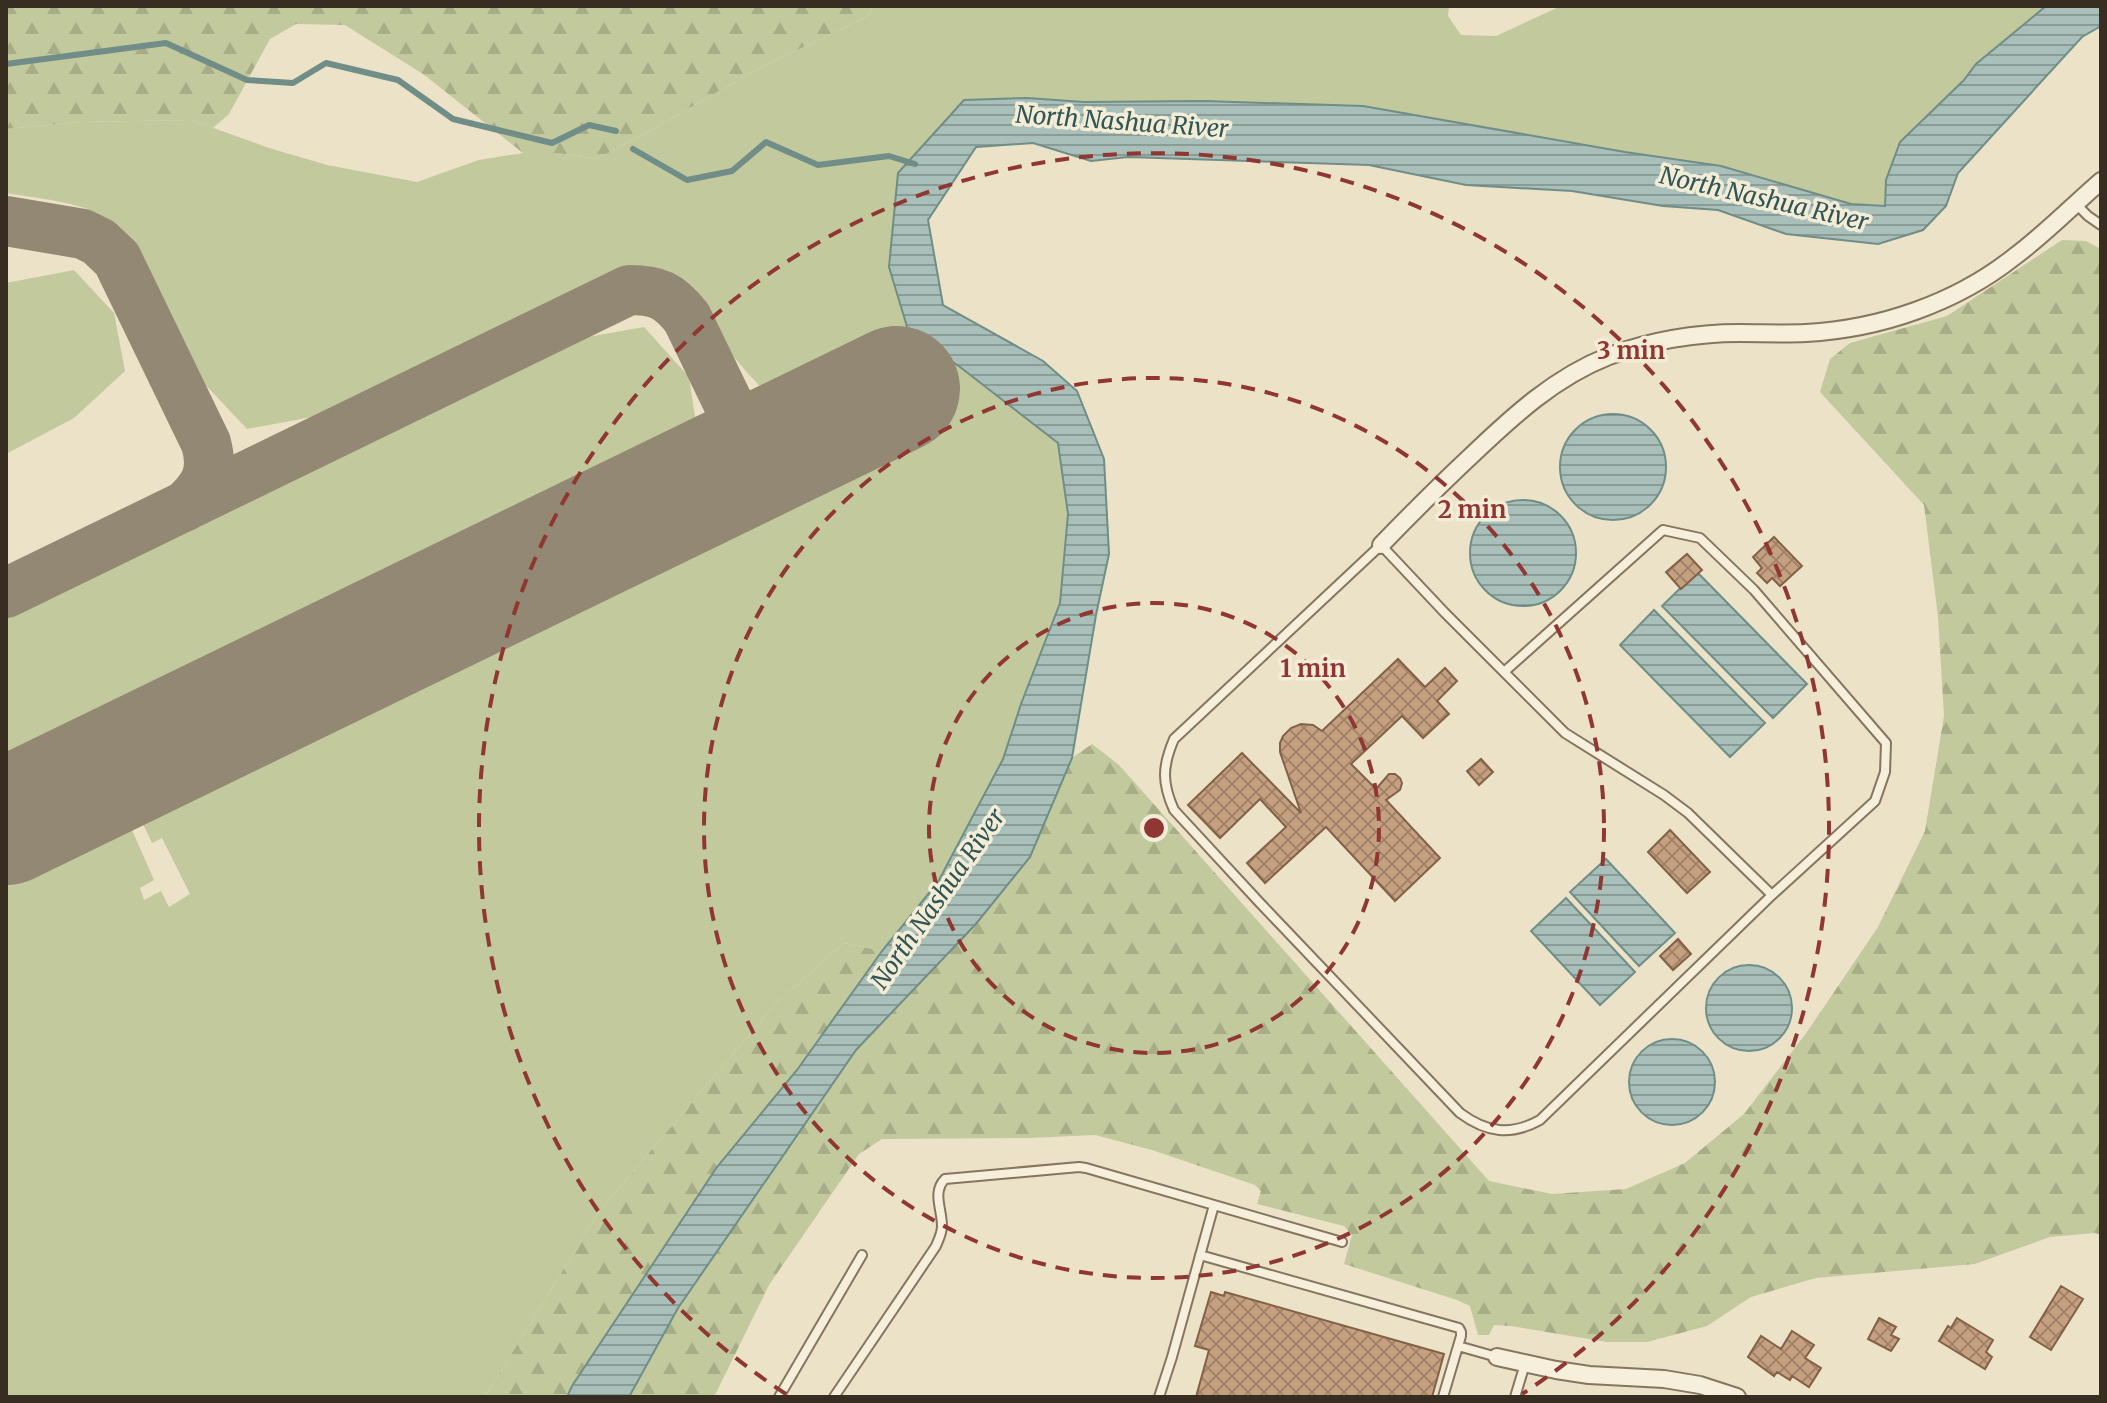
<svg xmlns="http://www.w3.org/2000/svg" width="2107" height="1403" font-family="Merriweather,serif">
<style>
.grass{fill:#c2c99d}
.forest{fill:url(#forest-firs)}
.water{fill:url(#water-rules);stroke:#708e87;stroke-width:2}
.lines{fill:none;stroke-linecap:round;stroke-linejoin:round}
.stream{stroke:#708e87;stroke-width:6}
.taxiway{stroke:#928874;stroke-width:50}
.runway{stroke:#928874;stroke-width:126}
.building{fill:url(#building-cross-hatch);stroke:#836146;stroke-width:2}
.lane-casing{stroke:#86755f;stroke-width:12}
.street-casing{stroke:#86755f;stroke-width:20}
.lane{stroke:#f6efdb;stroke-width:8}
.street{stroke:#f6efdb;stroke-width:16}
.ring{fill:none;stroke:#903633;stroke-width:4;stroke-dasharray:14 10}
.labels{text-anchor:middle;stroke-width:7;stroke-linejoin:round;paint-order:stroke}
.water-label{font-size:24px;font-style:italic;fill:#315655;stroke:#f3ecd7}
.centre{fill:#903633;stroke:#f3ecd7;stroke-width:4}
.ring-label{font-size:24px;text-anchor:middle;font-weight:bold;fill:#903633;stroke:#f3ecd7;stroke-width:7;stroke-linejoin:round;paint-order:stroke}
</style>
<defs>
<pattern id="forest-firs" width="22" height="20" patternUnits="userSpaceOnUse" patternTransform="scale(2)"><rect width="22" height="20" fill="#c2c99d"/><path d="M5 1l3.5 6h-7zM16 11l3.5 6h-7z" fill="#a7ad87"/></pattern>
<pattern id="water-rules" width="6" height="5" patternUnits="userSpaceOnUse" patternTransform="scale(2)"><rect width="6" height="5" fill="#a9c0ba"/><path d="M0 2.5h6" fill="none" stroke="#8b9c97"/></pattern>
<pattern id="building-cross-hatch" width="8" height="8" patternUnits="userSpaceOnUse" patternTransform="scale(2)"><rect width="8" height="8" fill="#c6a181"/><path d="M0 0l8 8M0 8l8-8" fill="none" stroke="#a28469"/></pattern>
</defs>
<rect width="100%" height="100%" fill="#ebe2c8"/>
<path class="grass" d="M873,6H1449L1448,16L1461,35L1496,36L1561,6H2046L1976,64L1886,180L1885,206L1851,204L1721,166L1625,152L1363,106L1084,102L1027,98L898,173L908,330L960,367L1058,443L1068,514L1060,603L1021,704L1003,759L938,882L882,951L844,943L777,1002L598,1213L485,1397H6V869L124,812L154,880L140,888L144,900L161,891L169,907L190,894L162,838L152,843L135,807L920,425L880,348L773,400C756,382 738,364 724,344C692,302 675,257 612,280L317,416L247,429L200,379L130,248C123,237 116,226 105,218C84,202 34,198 6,193V129L79,122L191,120L269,148L327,165L417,182L479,160L523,153H557L597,159L655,128L750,73L868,16Z
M74,270L114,313L125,371L74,418L6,454V283Z
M644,327L689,377L698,437L6,774V610L432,403L582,338Z"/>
<path class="forest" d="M6,6H873L868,16L750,73L655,128L597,159L557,153H523L423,74L345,25L296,24L270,39L229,114L213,128L191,120L79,122L6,129Z
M2062,240L2086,241L2101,249V1235L2095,1233L2050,1237L1975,1264L1816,1278L1751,1297L1707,1326L1647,1342H1607L1511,1326L1494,1325L1489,1335H1478L1470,1306L1457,1300L1344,1264L1352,1235L1344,1226L1257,1204L1261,1191L1255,1185L1152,1150L1095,1135L1029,1138L882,1139L859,1154L769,1285L714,1397H629L678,1308L856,1049L975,925L1030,857L1072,758L1092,744L1119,765L1489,1181L1552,1194L1626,1189L1685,1163L1744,1114L1807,1032L1878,927L1925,831L1944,716L1938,617L1924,505L1820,392L1830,359L1850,343L1947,316Z
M844,943L882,951L797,1070L717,1167L572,1386L567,1397H485L598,1213L777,1002Z"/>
<path class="water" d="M2046,6H2101V26L2082,37L1958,173L1946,206L1923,230L1878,244L1786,234L1718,210L1663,206L1572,191L1466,185L1369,165L1128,157L1091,161L1033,143L976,147L928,220L943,305L1043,361L1077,391L1104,459L1109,554L1096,615L1072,758L1030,857L975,925L856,1050L678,1308L629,1397H567L572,1386L717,1167L797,1070L882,951L938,882L1003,759L1021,704L1060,603L1068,514L1058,443L960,367L908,330L889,267L898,173L964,100L1027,98L1084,102L1204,101L1363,106L1625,152L1721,166L1851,204L1885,206L1886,180L1900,142L1964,80L1976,64Z
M1560 467a53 53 0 1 1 106 0a53 53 0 1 1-106 0Z
M1470 553a53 53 0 1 1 106 0a53 53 0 1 1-106 0Z
M1697,572L1807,684L1773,718L1662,606Z
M1654,610L1765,723L1730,757L1620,645Z
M1606,859L1675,933L1639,966L1570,892Z
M1566,898L1635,972L1600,1005L1531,931Z
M1706 1008a43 43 0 1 1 86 0a43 43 0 1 1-86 0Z
M1629 1082a43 43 0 1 1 86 0a43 43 0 1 1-86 0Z"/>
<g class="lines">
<path class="stream" d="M6,64L166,43L247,80L293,83L326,63L398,80L453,119L552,143L589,125L616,131
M633,149L687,180L732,171L766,142L818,165L889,156L915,164"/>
<path class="taxiway" d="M6,221L83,234L99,242L117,259L206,443C214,472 206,487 184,507
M6,593L629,290C657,290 669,295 687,318L732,411C741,447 727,462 701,484"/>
<path class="runway" d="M6,822L897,389"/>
</g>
<path class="building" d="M1774,537L1802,566L1780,586L1772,578L1767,583L1757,573L1762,568L1753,557Z
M1687,554L1702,570L1681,589L1666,572Z
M1398,659L1425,687L1445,668L1457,681L1437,701L1449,714L1423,738L1402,716L1351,764L1376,789L1389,774H1395L1400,778L1402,783L1400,790L1386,800L1440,858L1395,901L1326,827L1265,883L1247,863L1286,827L1260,799L1220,838L1188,805L1242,753L1301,813L1280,752V743L1283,736L1291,728L1301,724L1313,725L1322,731Z
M1481,759L1493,772L1479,785L1467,771Z
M1670,830L1710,872L1687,893L1648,852Z
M1678,939L1691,954L1673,970L1660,956Z
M2061,1286L2083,1299L2051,1350L2030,1337Z
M1211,1292L1224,1296L1225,1292L1444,1354L1432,1397H1196L1209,1350L1195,1346Z
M1879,1318L1896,1327L1891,1335L1899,1339L1891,1351L1868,1339Z
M1957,1318L1993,1340L1986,1352L1992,1357L1985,1369L1939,1341L1948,1326L1951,1328Z
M1792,1331L1814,1345L1805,1358L1821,1368L1809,1387L1792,1376L1790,1380L1777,1372L1774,1376L1748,1357L1761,1336L1781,1349Z"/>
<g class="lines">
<defs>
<path id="lane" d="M2076,204L2088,216L2101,225
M1381,545L1445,613L1565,733L1664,795L1688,813L1772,895L1540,1120C1511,1136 1487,1133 1460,1113L1260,903L1174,810C1162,783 1162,767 1174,739Z
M1504,672L1663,530L1700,538L1754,590L1886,743L1885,772L1875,801L1772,895
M1200,1255L1459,1328L1461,1332V1336L1443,1397
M1458,1346L1497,1357
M779,1397L862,1255
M834,1397L936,1246C939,1239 942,1233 942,1226C942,1209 932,1192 945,1179L1079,1167L1086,1168L1342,1242
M1159,1397L1172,1357L1214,1205
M1515,1397L1525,1364"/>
<path id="street" d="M1381,545C1411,514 1441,484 1472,455C1513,416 1555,377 1609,356C1650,341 1696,333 1740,333C1762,333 1784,334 1806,333C1880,329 1956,303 2014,257C2045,234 2072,206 2101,181
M1497,1357L1556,1370L1589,1375L1664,1379L1700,1385L1737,1397"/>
</defs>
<use href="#lane" class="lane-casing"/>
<use href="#street" class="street-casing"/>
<use href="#lane" class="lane"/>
<use href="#street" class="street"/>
</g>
<g class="ring">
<circle cx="1154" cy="828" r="225"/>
<circle cx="1154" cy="828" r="450"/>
<path d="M786 1394A675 675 0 1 1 1522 1394"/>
</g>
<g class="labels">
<g class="water-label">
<text transform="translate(1122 122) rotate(4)" y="8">North Nashua River</text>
<text transform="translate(1764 199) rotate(13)" y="8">North Nashua River</text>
<text transform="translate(938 899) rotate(-55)" y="8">North Nashua River</text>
</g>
</g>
<circle cx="1154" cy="828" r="12" class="centre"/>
<g class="ring-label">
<text x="1631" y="359">3 min</text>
<text x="1472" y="518">2 min</text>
<text x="1313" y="677">1 min</text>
</g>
<rect width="2107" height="1403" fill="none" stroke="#382d21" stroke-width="16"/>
</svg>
